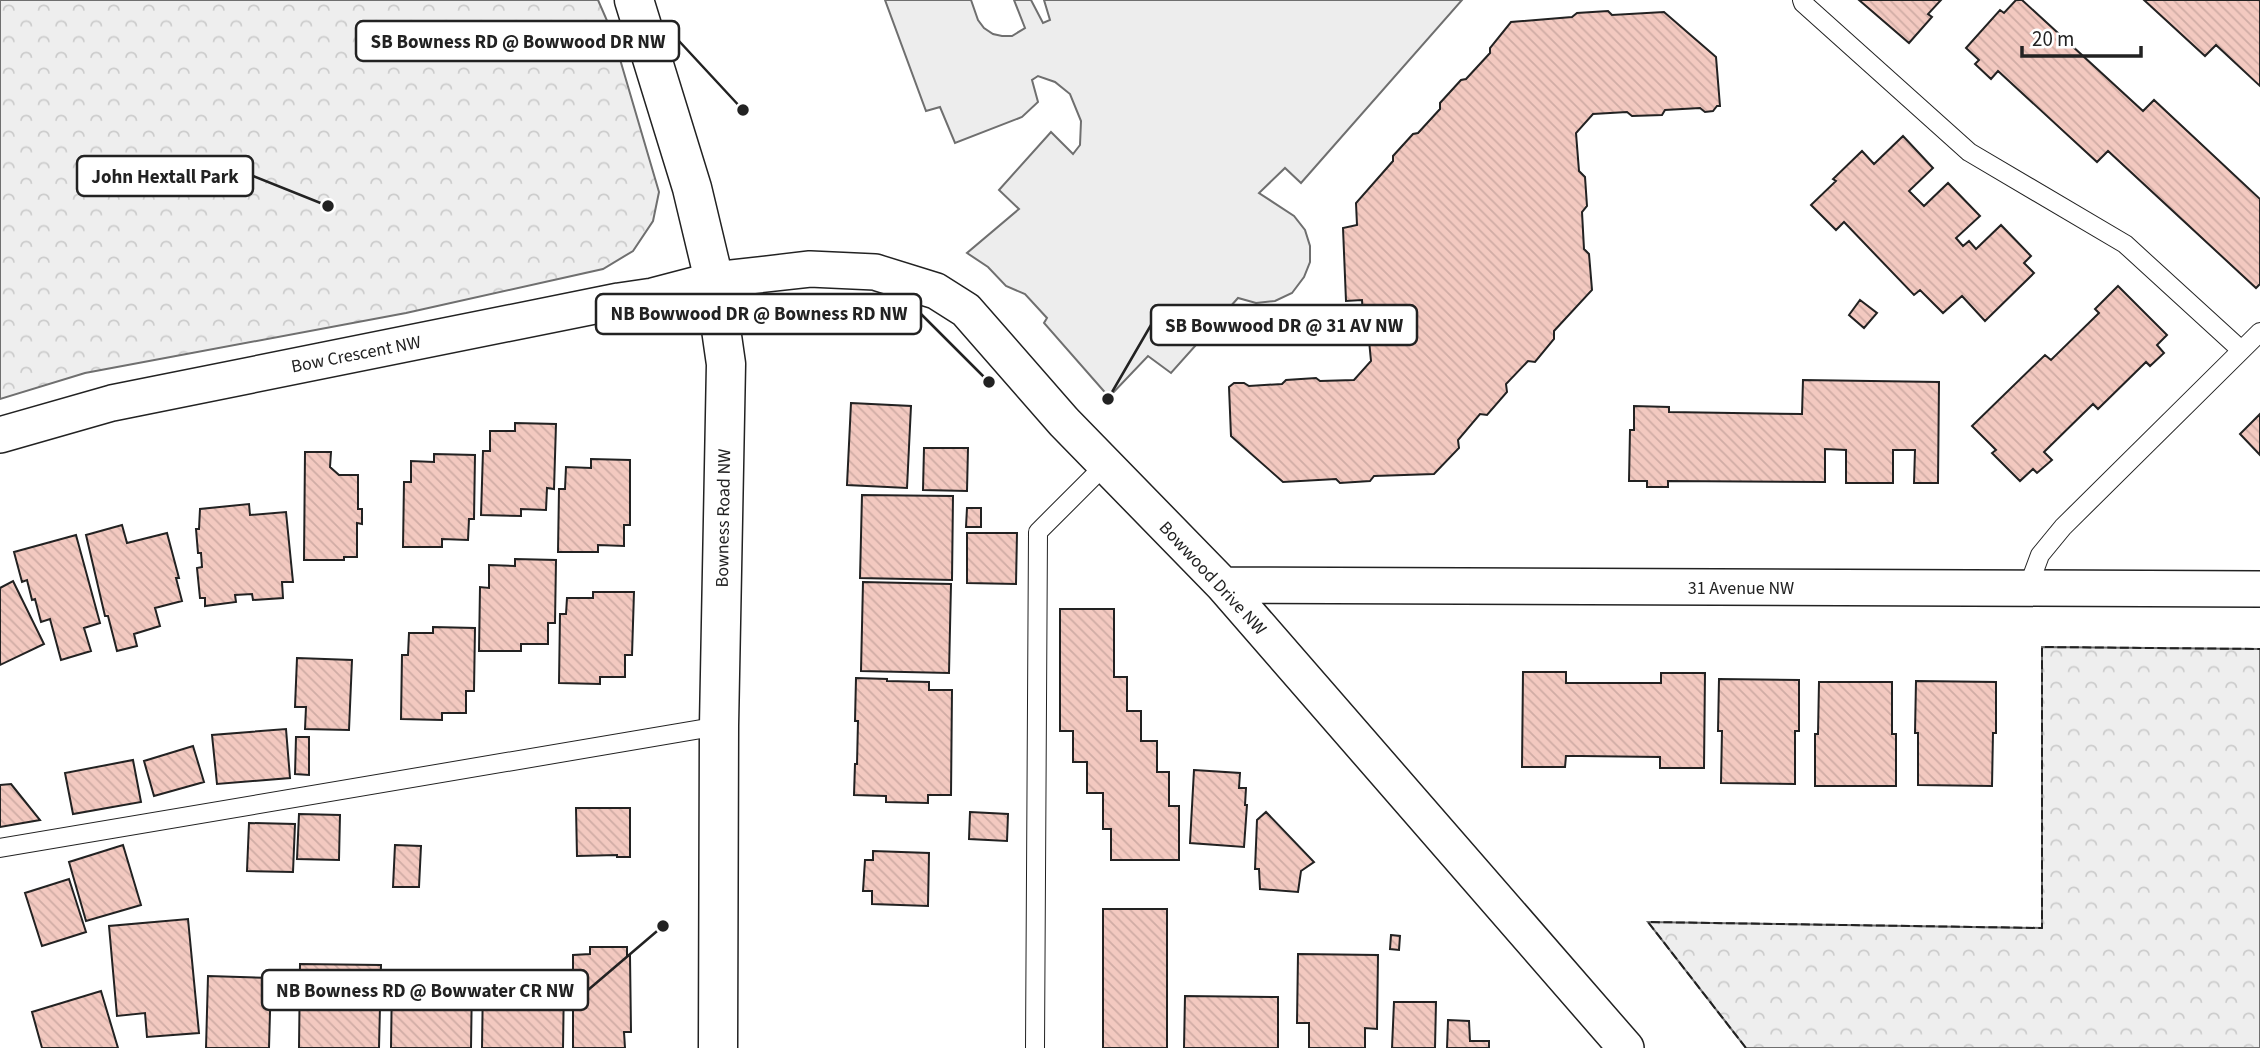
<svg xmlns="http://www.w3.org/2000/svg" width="2260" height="1048" font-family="'Source Sans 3',sans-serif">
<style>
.forest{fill:url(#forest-crowns);stroke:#6f6f6f;stroke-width:2}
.parking{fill:#ededed;stroke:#6f6f6f;stroke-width:2}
.building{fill:url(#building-back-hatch);stroke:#222;stroke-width:2}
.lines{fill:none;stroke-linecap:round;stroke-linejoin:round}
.service-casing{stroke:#222;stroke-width:20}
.minor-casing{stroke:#222;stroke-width:38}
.tertiary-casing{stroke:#222;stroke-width:41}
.service{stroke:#fff;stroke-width:18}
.minor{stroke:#fff;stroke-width:35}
.tertiary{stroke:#fff;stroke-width:38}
.fence{stroke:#222;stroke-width:2;stroke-dasharray:9 3.5;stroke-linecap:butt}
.labels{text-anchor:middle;stroke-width:5;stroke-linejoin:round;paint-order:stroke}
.street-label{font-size:18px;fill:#222;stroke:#fff}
.leader{fill:none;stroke:#222;stroke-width:2.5}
.callout-dot{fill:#222;stroke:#fff;stroke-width:2.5}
.callout{fill:#fff;stroke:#222;stroke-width:2.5}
.callout-label{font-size:19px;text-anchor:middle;font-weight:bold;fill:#222}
</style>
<defs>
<pattern id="forest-crowns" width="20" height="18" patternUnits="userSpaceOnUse" patternTransform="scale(1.75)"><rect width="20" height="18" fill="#eee"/><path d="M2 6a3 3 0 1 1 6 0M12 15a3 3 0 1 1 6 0" fill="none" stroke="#ccc"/></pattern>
<pattern id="building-back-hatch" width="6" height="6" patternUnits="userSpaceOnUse" patternTransform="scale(1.75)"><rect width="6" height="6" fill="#f3c9c0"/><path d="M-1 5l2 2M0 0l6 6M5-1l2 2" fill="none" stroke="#d0aca5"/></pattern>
</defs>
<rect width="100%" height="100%" fill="#fff"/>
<path class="forest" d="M0,0H598L612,32L659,192L653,221L633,251L603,269L406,313L85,373L0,399Z
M2042,647L2260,649V1048H1746L1648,922L2042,928Z"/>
<path class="parking" d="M885,0H971L978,20L984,28L993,34L1002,36H1012L1025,28L1014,0H1031L1043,23L1050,20L1044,0H1462L1301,183L1285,168L1259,193L1294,216L1305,230L1310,246V262L1304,277L1292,293L1275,301L1256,303L1238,298L1171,373L1148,356L1109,397L1044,323L1047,318L1025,294L1006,286L988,267L967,253L1019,209L999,190L1051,132L1073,154L1080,145L1081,121L1070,94L1055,82L1038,76L1032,80L1038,102L1022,117L955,143L940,107L926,111Z"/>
<path class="building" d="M1859,0H1941L1928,14L1932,17L1909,43Z
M2016,0H2022L2143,111L2154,100L2260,199V284L2256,288L2108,151L2097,162L1998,71L1991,79L1975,64L1979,60L1966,48L2000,10L2004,13Z
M2144,0H2260V86L2216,45L2205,56Z
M1608,11L1612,15L1664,12L1716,57L1720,106H1717L1713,111L1705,112L1700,108L1665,110L1662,115L1632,116L1627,112L1593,114L1576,133L1579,171L1585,177L1587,206L1582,212L1584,249L1589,254L1592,290L1554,331V339L1535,362L1528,361L1506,384L1507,392L1487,415L1480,414L1458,440L1459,448L1434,474L1374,476L1370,481L1340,483L1336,479L1283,482L1231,436L1229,387L1234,383H1244L1249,386L1282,384L1286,380L1316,378L1320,381L1354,380L1371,361L1367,320L1363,317L1362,300L1346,301L1343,228L1357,225L1356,203L1393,161V156L1413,134L1418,133L1440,109V103L1461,80L1466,79L1490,53V48L1511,22L1572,17L1577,13Z
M1903,136L1933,168L1909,191L1924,206L1948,183L1980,216L1956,238L1963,246L1969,241L1976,249L2001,225L2031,256L2024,263L2034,273L1985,321L1962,296L1943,313L1920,290L1914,295L1844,222L1836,230L1811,205L1836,181L1833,179L1862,151L1874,164Z
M2118,286L2167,335L2157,345L2164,353L2150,366L2146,362L2098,409L2093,404L2044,452L2052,460L2037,473L2033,469L2020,481L1992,453L1996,450L1972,426L2045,355L2051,360L2099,313L2095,309Z
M1860,300L1877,313L1864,328L1849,315Z
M1803,380L1939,382L1938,483H1914L1915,450H1893V483H1846V450L1825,449V482L1668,481V487H1647V481H1629L1630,430H1634V406L1669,407V412L1802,414Z
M851,403L911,406L907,488L847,485Z
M2260,414V455L2240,434Z
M515,423L556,424L554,489L547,488L546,510L521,509V516L481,515L483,451H490V431H515Z
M924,448H968L967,491L923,490Z
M305,452H331L330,467L339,475H358V509H362V524L357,523V557H344V560H304Z
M434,454L475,455L474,519H469L468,540L442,539V547H403L404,482H411V461L434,462Z
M591,459L630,460V525H624V546L598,545V552H558L559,489H565L566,467L591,468Z
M862,495L953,496L952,580L860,578Z
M249,504L250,515L286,512L293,582H282L283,598L253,600L252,594L235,595L236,602L205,606V598H200L197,568L202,567L201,553H198L196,529H199L200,509Z
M967,508H981V527H966Z
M122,525L127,543L167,533L179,578H176L182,601L155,608L160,626L134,634L137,646L117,651L108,616H105L86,535Z
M967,533H1017L1016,584L967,583Z
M76,535L100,623L84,628L91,651L61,660L50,619L41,622L35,599L32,600L27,580L22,582L14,552Z
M515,559L556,560L555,623H548V644H521V651H479L480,587L489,588V565L515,566Z
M13,581L44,644L0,665V588Z
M863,582L951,584L949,673L861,671Z
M593,592H634L632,655H625V677H600V684L559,683L560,614H566L567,598H593Z
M1060,609H1114V677H1127V711H1141V741H1157V772H1169V806H1179V860H1111V829H1103V793H1087V762H1073V731H1060Z
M433,627L475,628L474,691H466V713H442V720L401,719L402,655H408L409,633H433Z
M297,658L352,660L349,730L305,729L306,707H295Z
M1523,672H1566V683H1661V673H1705L1704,768H1660V757L1581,756H1566L1565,767H1522Z
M856,678L887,679V681L929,682V690H952L951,795H928V803L886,802V796L854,795L855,764H857L858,721H855Z
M1719,679L1799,680V731H1795V784L1721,783L1722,731H1718Z
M1916,681L1996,682V733H1993L1992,786L1918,785V733H1915Z
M1819,682H1892V734H1896V786H1815V734H1818Z
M286,729L290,778L217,784L212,735Z
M296,737H309V775L295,774Z
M193,746L204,782L154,796L144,761Z
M133,760L141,802L73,814L65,773Z
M1194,770L1240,773L1239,788H1246L1245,805H1247L1244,847L1190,843Z
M11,784L40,820L0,827V785Z
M576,808H630V857H617V855L577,856Z
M970,812L1008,814L1007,841L969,839Z
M1266,812L1314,862L1301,871L1298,892L1260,889L1259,869H1255L1257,820Z
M299,814L340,815L339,860L297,859Z
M249,823L295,824L293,872L247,871Z
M123,845L141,905L86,921L69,862Z
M395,845L421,846L419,887H393Z
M873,851L929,853L928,906L872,904V891H863L865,860H873Z
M69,879L86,932L42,946L25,893Z
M1103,909H1167V1048H1103Z
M188,919L199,1033L147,1037L145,1013L117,1016L109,926Z
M1391,935L1400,936L1399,950L1390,949Z
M590,947H627V956H630L631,1032H624L625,1048H573V955L590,954Z
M1298,954L1378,955L1377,1029L1365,1028V1048H1309V1023H1297Z
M300,964L381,965L379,1048H299Z
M208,976L271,978L269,1048H206Z
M392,978L472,979L471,1048H391Z
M483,979L564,980L563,1048H482Z
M101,991L118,1048H42L32,1012Z
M1185,996L1278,997V1048H1184Z
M1394,1002H1436L1435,1048H1392Z
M1448,1020L1469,1021L1470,1041H1489V1048H1447Z"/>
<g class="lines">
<defs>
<path id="service" d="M1802,0L1803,3L1969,152L2125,244L2241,350
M2027,590L2040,555L2063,527L2260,332
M0,848L719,726
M1035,1048L1038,532L1106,464"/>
<path id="minor" d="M0,435L112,403L619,301L653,296L714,280L810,269L875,272L936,291L966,310L1064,422L1223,585L1626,1048
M1223,585L2260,589"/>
<path id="tertiary" d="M634,0L692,188L714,280L726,364L719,726L718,1048"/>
</defs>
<use href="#service" class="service-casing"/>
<use href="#minor" class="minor-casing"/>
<use href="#tertiary" class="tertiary-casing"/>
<use href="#service" class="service"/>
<use href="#minor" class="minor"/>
<use href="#tertiary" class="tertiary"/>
<path class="fence" d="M1746,1048L1648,922L2042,928V647L2260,649"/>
</g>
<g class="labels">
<g class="street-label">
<text transform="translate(356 354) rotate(-11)" y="6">Bow Crescent NW</text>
<text transform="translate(723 518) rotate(-89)" y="6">Bowness Road NW</text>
<text transform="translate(1213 578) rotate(47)" y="6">Bowwood Drive NW</text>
<text x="1741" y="594">31 Avenue NW</text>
</g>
</g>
<path class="leader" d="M743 110L679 41M328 206L253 176M989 382L921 314M1108 399L1151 325M663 926L588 990"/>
<g class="callout-dot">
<circle cx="743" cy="110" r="7"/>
<circle cx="328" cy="206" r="7"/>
<circle cx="989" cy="382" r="7"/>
<circle cx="1108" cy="399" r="7"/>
<circle cx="663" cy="926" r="7"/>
</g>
<g class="callout">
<rect x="356" y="21" width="323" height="40" rx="7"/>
<rect x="77" y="156" width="176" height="40" rx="7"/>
<rect x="596" y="294" width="325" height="40" rx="7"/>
<rect x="1151" y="305" width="266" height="40" rx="7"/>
<rect x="262" y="970" width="326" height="40" rx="7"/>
</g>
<g class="callout-label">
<text x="518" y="48">SB Bowness RD @ Bowwood DR NW</text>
<text x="165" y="183">John Hextall Park</text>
<text x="759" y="320">NB Bowwood DR @ Bowness RD NW</text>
<text x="1284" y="332">SB Bowwood DR @ 31 AV NW</text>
<text x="425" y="997">NB Bowness RD @ Bowwater CR NW</text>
</g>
<path d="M2022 46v10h119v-10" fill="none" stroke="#222222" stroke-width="3.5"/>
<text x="2032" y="46" font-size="21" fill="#222222" stroke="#ffffff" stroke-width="5" paint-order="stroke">20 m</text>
</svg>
